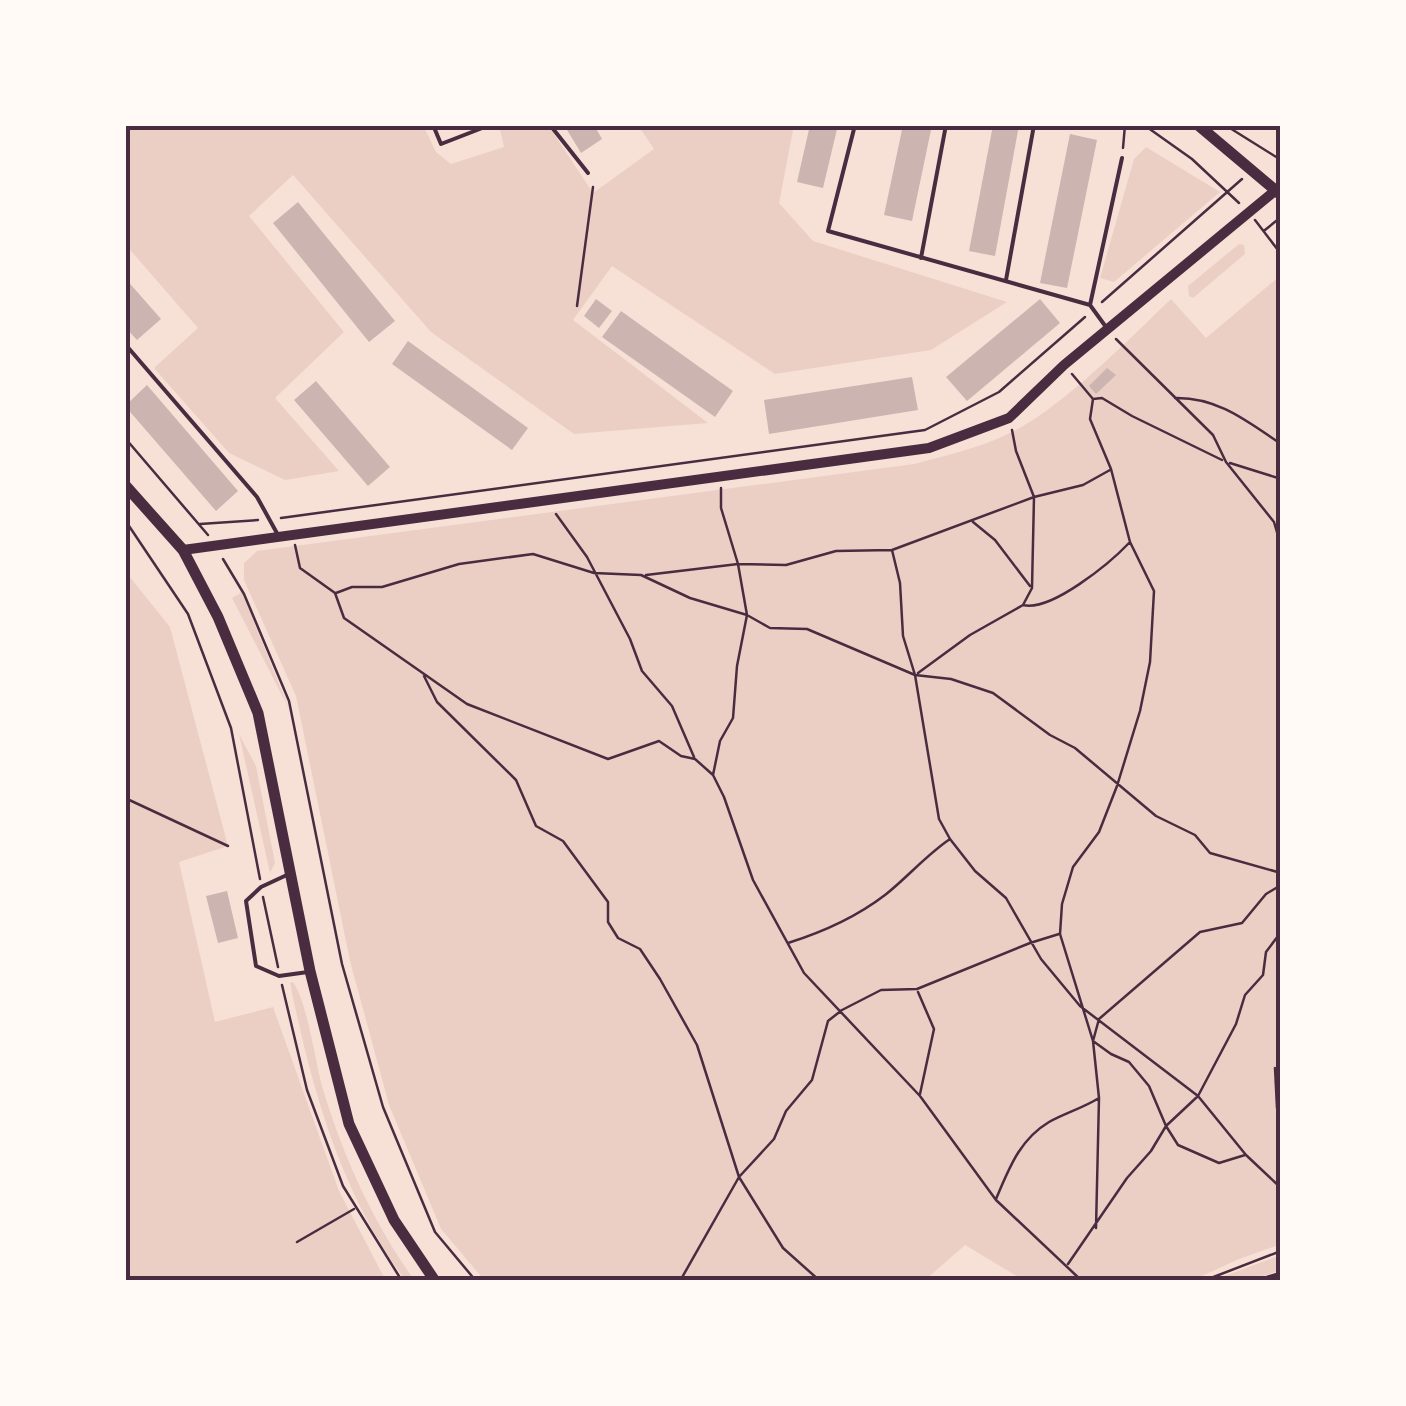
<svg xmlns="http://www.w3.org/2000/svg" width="1406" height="1406" font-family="Ubuntu,sans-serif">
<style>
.green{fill:#ebcfc5}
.building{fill:#ccb4b1}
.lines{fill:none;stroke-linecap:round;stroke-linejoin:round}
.path{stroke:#4a2c40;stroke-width:2.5}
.service{stroke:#4a2c40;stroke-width:4}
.tertiary{stroke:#4a2c40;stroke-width:10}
.secondary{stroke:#4a2c40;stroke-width:11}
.neatline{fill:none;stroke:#4a2c40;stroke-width:4}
</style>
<rect width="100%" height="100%" fill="#f7e1d7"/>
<path class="green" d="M125,125H423L436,152L451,164L504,147L499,125H548L593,193L654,149L638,125H794L779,203L813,241L1007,302L931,350L775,374L612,266L573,320L708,423L574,434L431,332L293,175L249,216L344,332L275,398L339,471L285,480L229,453L154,368L198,328L125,244Z
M1146,147L1220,192L1114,282L1100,278L1134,159Z
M1239,244L1244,245L1245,254L1193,298L1189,296L1188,286Z
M1281,275V1244L1239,1259L1191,1281H1025L965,1245L924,1281H485L441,1229L389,1105L350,961L296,696L244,580V563L257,551L914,464C947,455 980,448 1010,433C1062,408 1128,340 1171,299L1206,338Z
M125,571L170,627L228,846L179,862L215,1022L273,1007L339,1191L386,1281H125Z
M242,592L289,709L232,598Z
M239,734L256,766L275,863L270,873Z
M293,982C307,1001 315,1060 322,1086C343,1156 372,1221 415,1281H406C341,1195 311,1087 290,983Z
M1281,1255V1270L1248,1281H1211Z"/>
<path class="building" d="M564,125H594L602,139L581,153Z
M810,125H838L823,188L797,182Z
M903,125H932L912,221L884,215Z
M993,125H1019L995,256L969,251Z
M1070,134L1097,140L1067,288L1040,283Z
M298,202L395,321L369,342L273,223Z
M125,278L161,319L137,340L125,327Z
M596,299L612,311L599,328L584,316Z
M1040,299L1060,323L967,401L946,377Z
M621,311L733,391L715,417L602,337Z
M408,341L528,428L512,450L392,364Z
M1107,368L1116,375L1096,394L1089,386Z
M912,377L918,410L769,434L764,400Z
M316,381L390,467L368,486L294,400Z
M147,385L238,491L216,511L125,406Z
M227,891L238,938L218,943L206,896Z"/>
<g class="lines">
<path class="path" d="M1144,125L1192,159L1239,203
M1225,125L1281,160
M1123,148L1125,125
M1255,220L1281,254
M1265,230L1281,217
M1102,302L1242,179
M577,306L593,187
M1116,339L1213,435L1226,462L1274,522L1281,546
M1072,374L1093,399L1102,398L1132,416L1222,460
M1175,398C1218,397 1248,422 1281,444
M1093,399L1090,419L1111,469L1130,542L1154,591L1150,662L1140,711L1117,786L1099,832L1073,867L1062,904L1060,934L1093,1041L1099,1098L1096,1228
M125,438L208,535
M1230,463L1281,479
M556,514L587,557L630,639L642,671L672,706L694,757
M281,518L925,430L999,392L1085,317
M125,520L188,614L231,728L260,879
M973,522L995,540L1030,586
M200,524L258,520
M295,545L300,568L335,593L344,618L467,704L608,759L659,741L681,756L695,759L713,775L724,797L753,880L804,973L920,1096L996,1200L1082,1281
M892,550L900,583L903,636L915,675L939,819L950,839L975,871L1006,898L1041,959L1080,1006L1198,1096L1246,1155L1281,1188
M223,559L244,594L289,701L342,964L383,1107L435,1232L476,1281
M646,575L738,564L786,565L836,551L892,550L1034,497L1083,485L1110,470
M336,593L352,587H382L459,564L533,554L594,573L641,575L690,598L747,615L770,628L807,629L915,675L951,679L993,693L1050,735L1075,748L1156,816L1195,835L1210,853L1281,873
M1023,605C1051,612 1110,563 1129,543
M918,673L970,635L1023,605L1032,588L1034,497L1016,451L1012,430
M424,676L437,702L516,780L536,826L563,841L608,902V922L618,938L640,949L660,979L697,1045L739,1177L783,1248L820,1281
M713,775L720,741L733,718L737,666L747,615L738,564L721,508V488
M125,798L228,846
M263,897L278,967
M788,943C823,932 855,918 885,895C908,877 925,856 950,839
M282,985L307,1090L343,1186L402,1281
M918,992L934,1029L920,1094
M1281,1071L1275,1068L1277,1108L1281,1119
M1245,1155L1219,1163L1178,1145L1166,1126L1149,1086L1129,1062L1111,1054L1093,1041L1099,1019L1200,932L1242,923L1266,894L1281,885
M996,1199C1009,1169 1019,1140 1049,1122C1065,1113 1083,1108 1099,1098
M297,1242L354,1209
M1068,1264L1127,1178L1151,1151L1166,1126L1198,1096L1236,1024L1245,995L1263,975L1266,952L1281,932
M680,1281L739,1177L774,1139L786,1111L812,1080L828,1021L842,1010L881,990L917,989L1030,943L1059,934
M1203,1281L1281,1251"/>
<path class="service" d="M433,125L441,144L490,125
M550,125L588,173
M855,125L828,231L1090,305L1106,327
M921,258L946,125
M1006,280L1034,125
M1090,305L1122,158
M125,344L257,497L278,535
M289,874L261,887L246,901L256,966L279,976L308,972"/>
<path class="tertiary" d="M183,550L929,448L1009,418L1064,365L1276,190"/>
<path class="secondary" d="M1198,125L1281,195
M125,485L183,550L218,617L258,713L310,971L349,1124L394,1220L435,1281
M1268,1281L1281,1277"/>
</g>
<rect width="1406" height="1406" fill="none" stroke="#fffaf5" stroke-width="255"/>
<rect x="128" y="128" width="1150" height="1150" class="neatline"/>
</svg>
